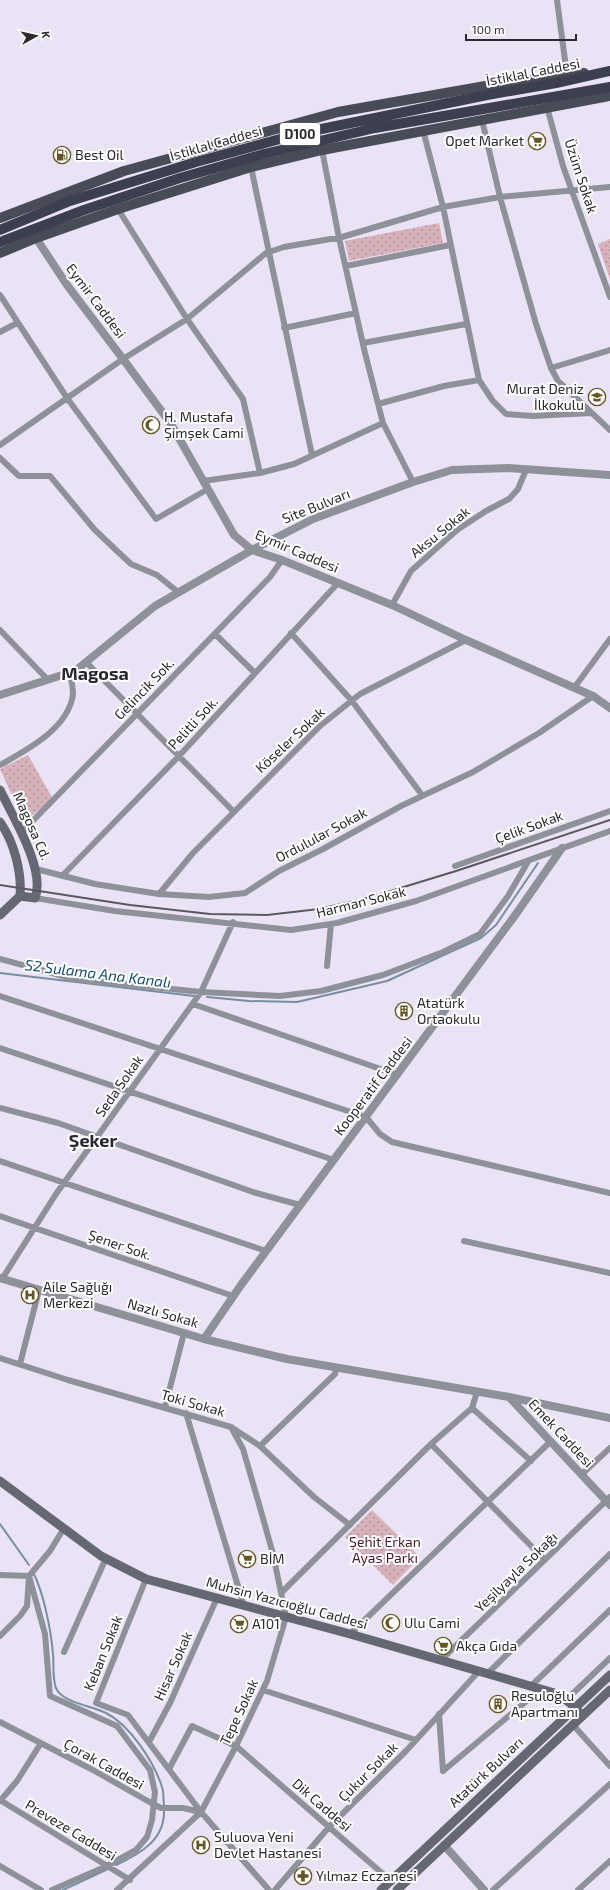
<svg xmlns="http://www.w3.org/2000/svg" width="610" height="1890" font-family="'Exo 2',sans-serif">
<style>
.park{fill:url(#park-dots)}
.lines{fill:none;stroke-linecap:round;stroke-linejoin:round}
.stream{stroke:#788ea0;stroke-width:2}
.minor{stroke:#8e9199;stroke-width:6}
.tertiary{stroke:#8e9199;stroke-width:8}
.secondary{stroke:#656873;stroke-width:9}
.primary{stroke:#484c59;stroke-width:10}
.trunk{stroke:#3c404e;stroke-width:10}
.rail{stroke:#5b5761;stroke-width:2}
.labels{text-anchor:middle;stroke-width:4;stroke-linejoin:round;paint-order:stroke}
.shield{fill:#fff;stroke:#6b686d;stroke-width:1}
.shield-label{font-size:13px;font-weight:bold;fill:#2b282f}
.street-label{font-size:14px;fill:#2b282f;stroke:#fff}
.poi-label{font-size:14px;fill:#2b282f;stroke:#fff;text-anchor:start}
.park-label{font-size:14px;fill:#4a1829;stroke:#fff}
.water-label{font-size:15px;font-style:italic;fill:#144b6c;stroke:#fff}
.district-label{font-size:18px;font-weight:bold;fill:#2b2634;stroke:#fff}
</style>
<defs>
<pattern id="park-dots" width="8" height="8" patternUnits="userSpaceOnUse"><rect width="8" height="8" fill="#d7b2bb"/><path d="M2 2h.1M6 6h.1" fill="none" stroke="#af9198" stroke-width="1.8" stroke-linecap="round"/></pattern>
</defs>
<rect width="100%" height="100%" fill="#eae3f6"/>
<path class="park" d="M439,223L443,243L349,261L345,241Z
M610,239V279L598,244Z
M28,755L53,799L24,822L0,769Z
M372,1510L420,1557L393,1585L345,1537Z"/>
<g class="lines">
<path class="stream" d="M0,973L194,996
M207,997L249,1001L297,1002L387,981L481,938L496,925L538,863
M0,1524L29,1565
M34,1574C44,1595 51,1630 53,1654C54,1662 52,1683 57,1690C65,1703 92,1706 106,1713C130,1725 154,1762 162,1787C164,1792 163,1799 164,1805
M116,1865C140,1854 165,1840 164,1810
M63,1890L108,1869"/>
<path class="minor" d="M557,0L567,75
M547,107L563,166L610,297
M482,120L500,197L536,324L551,368L558,381L610,430
M423,130L443,207L479,380
M322,150L339,238L365,353L383,423L413,482
M251,167L312,455
M118,209L187,319L243,399L260,473
M346,266L450,245
M0,295L67,398L156,519L208,489
M284,328L356,313
M0,332L17,323
M363,343L466,324
M551,368L610,350
M378,404L444,386L479,380L493,401L506,414L533,416L591,413
M0,445L123,359L187,319L266,253L284,247L342,237L443,207L500,197L610,187
M0,458L19,476H50L94,529L117,551L131,564L157,575L178,592
M203,481L260,473L294,464L383,423
M392,605L411,571L457,530L486,511L509,499L518,489L526,470
M0,630L48,680
M291,633L352,701L422,795
M215,634L255,673
M86,662L233,811
M574,688L610,639
M0,765C27,750 69,728 73,694C73,687 71,679 70,672
M21,833L270,577L282,560
M455,866L610,811
M36,869L95,884L159,894L209,897L245,893L279,871L323,849L401,806L473,772L539,733L593,696
M62,876L179,756L338,583
M159,894L193,853L320,726L360,694L466,640
M35,898L115,911L291,930L337,923L416,901L610,831
M0,959L74,979L201,992L280,996L321,991L383,975L443,952L480,934L508,896L529,860
M327,966L331,924
M0,996L366,1117L380,1134L392,1142L610,1193
M193,1004L398,1075
M0,1048L334,1160
M0,1108L58,1123L253,1192L300,1205
M0,1161L266,1251
M0,1216L233,1296
M464,1241L610,1273
M2,1279L56,1194L201,992L233,922
M0,1358L68,1380L231,1427L260,1446L314,1497L350,1525
M20,1364L39,1290
M165,1407L184,1333
M472,1408L531,1461
M186,1413L244,1606
M431,1444L545,1560
M260,1446L335,1374L336,1367
M582,1474L610,1448
M0,1575L29,1576L45,1634L50,1696L117,1726L150,1770L155,1792L152,1820L147,1837L136,1850L107,1866L52,1890
M146,1579L96,1703L128,1715L201,1812L269,1890
M282,1592L431,1444L472,1408L477,1392
M350,1634L551,1441
M0,1636L20,1616L27,1606L29,1576L50,1551L64,1528
M64,1652L106,1558
M441,1660L610,1497
M488,1673L610,1554
M531,1686L610,1610
M263,1690L416,1740
M566,1700L610,1658
M439,1714L443,1771
M0,1722L93,1770L153,1804L161,1808H183L201,1812
M573,1725L610,1766
M149,1742L170,1703L217,1598
M169,1769L192,1726L236,1746L391,1881
M443,1771L541,1689
M0,1800L130,1880
M0,1801L17,1781L41,1743
M0,1866L41,1890
M117,1890L201,1812L236,1746L267,1681L286,1617L273,1554L261,1511L243,1449L231,1427
M275,1890L329,1827L406,1751L479,1671
M493,1890L610,1784
M578,1890L610,1861"/>
<path class="tertiary" d="M36,238L67,285L123,359L171,424L234,535L252,550L282,560L392,605L466,640L593,696L610,708
M0,695L75,671L155,606L252,550L313,519L413,482L452,470L508,468L610,475
M0,1278L204,1339L287,1359L509,1397L610,1418
M204,1339L241,1285L516,914L562,848
M509,1397L610,1505
M444,1845L484,1890"/>
<path class="secondary" d="M0,790C13,817 46,870 35,898L20,896
M0,822C14,842 22,872 20,896
M0,915L20,896
M0,1481L101,1556L146,1579L350,1634L558,1694L575,1707L582,1716
M381,1890L610,1675
M397,1890L610,1690"/>
<path class="primary" d="M0,218L124,171L338,112L491,85L584,73
M0,253L36,238L118,209L251,167L322,150L610,96"/>
<path class="trunk" d="M0,230L70,201L196,162L302,133L487,95L556,83L610,71
M0,242L84,210L180,178L264,154L375,128L610,87"/>
<path class="rail" d="M0,885L130,905L210,914L267,915L319,909L371,897L456,871L610,820"/>
</g>
<defs>
<symbol id="supermarket-ring" viewBox="-11 -11 22 22"><circle r="9.5" fill="#fff" stroke="#655623" stroke-width="1.5"/><path d="M-6-5.5h2.5l.6 2H6L4.5 2H-2.5L-4.4-4H-6ZM-1.5 3.2a1.3 1.3 0 1 0 .1 0ZM3 3.2a1.3 1.3 0 1 0 .1 0Z" fill="#655623"/></symbol>
<symbol id="fuel-ring" viewBox="-11 -11 22 22"><circle r="9.5" fill="#fff" stroke="#655623" stroke-width="1.5"/><path d="M-5.5-6h7V0h2V4h1.3V-2.5L3-4.5l.8-.8L6-3V5H2.5V1h-1V6h-7ZM-4.2-4.7v3.2H.2V-4.7Z" fill="#655623"/></symbol>
<symbol id="school-ring" viewBox="-11 -11 22 22"><circle r="9.5" fill="#fff" stroke="#655623" stroke-width="1.5"/><path d="M0-5L7-2L0 1L-7-2ZM-4 1L0 2.5L4 1V4Q0 6-4 4Z" fill="#655623"/></symbol>
<symbol id="mosque-ring" viewBox="-11 -11 22 22"><circle r="9.5" fill="#fff" stroke="#655623" stroke-width="1.5"/><path d="M3.5-4.9A6 6 0 1 0 3.5 4.9A5 5 0 1 1 3.5-4.9Z" fill="#655623"/></symbol>
<symbol id="building-ring" viewBox="-11 -11 22 22"><circle r="9.5" fill="#fff" stroke="#655623" stroke-width="1.5"/><path d="M-4-6H4V6H1V3H-1V6H-4ZM-2.5-4.3h1.7v1.8h-1.7ZM.8-4.3h1.7v1.8H.8ZM-2.5-1h1.7V.8h-1.7ZM.8-1h1.7V.8H.8Z" fill="#655623"/></symbol>
<symbol id="hospital-ring" viewBox="-11 -11 22 22"><circle r="9.5" fill="#fff" stroke="#655623" stroke-width="1.5"/><path d="M-5-5h3v3.5h4V-5h3V5h-3V1.5h-4V5h-3Z" fill="#655623"/></symbol>
<symbol id="pharmacy-ring" viewBox="-11 -11 22 22"><circle r="9.5" fill="#fff" stroke="#655623" stroke-width="1.5"/><path d="M-2-6h4v4h4v4h-4v4h-4v-4h-4v-4h4Z" fill="#655623"/></symbol>
</defs>
<g fill-rule="evenodd">
<use href="#supermarket-ring" x="527" y="131" width="20" height="20"/>
<use href="#fuel-ring" x="52" y="145" width="20" height="20"/>
<use href="#school-ring" x="587" y="387" width="20" height="20"/>
<use href="#mosque-ring" x="141" y="415" width="20" height="20"/>
<use href="#building-ring" x="394" y="1001" width="20" height="20"/>
<use href="#hospital-ring" x="20" y="1285" width="20" height="20"/>
<use href="#supermarket-ring" x="237" y="1549" width="20" height="20"/>
<use href="#mosque-ring" x="381" y="1613" width="20" height="20"/>
<use href="#supermarket-ring" x="229" y="1614" width="20" height="20"/>
<use href="#supermarket-ring" x="433" y="1636" width="20" height="20"/>
<use href="#building-ring" x="488" y="1694" width="20" height="20"/>
<use href="#hospital-ring" x="191" y="1835" width="20" height="20"/>
<use href="#pharmacy-ring" x="293" y="1866" width="20" height="20"/>
</g>
<g class="labels">
<rect class="shield" x="280" y="123" width="40" height="22" rx="3"/>
<g class="shield-label">
<text x="300" y="139">D100</text>
</g>
<g class="street-label">
<text transform="translate(533 72) rotate(-11)" y="5">İstiklal Caddesi</text>
<text transform="translate(216 143) rotate(-16)" y="5">İstiklal Caddesi</text>
<text transform="translate(581 176) rotate(72)" y="5">Üzüm Sokak</text>
<text transform="translate(96 301) rotate(53)" y="5">Eymir Caddesi</text>
<text transform="translate(316 506) rotate(-22)" y="5">Site Bulvarı</text>
<text transform="translate(440 532) rotate(-39)" y="5">Aksu Sokak</text>
<text transform="translate(297 551) rotate(23)" y="5">Eymir Caddesi</text>
<text transform="translate(144 689) rotate(-46)" y="5">Gelincik Sok.</text>
<text transform="translate(193 723) rotate(-47)" y="5">Pelitli Sok.</text>
<text transform="translate(290 740) rotate(-43)" y="5">Köseler Sokak</text>
<text transform="translate(32 826) rotate(66)" y="5">Magosa Cd.</text>
<text transform="translate(529 827) rotate(-20)" y="5">Çelik Sokak</text>
<text transform="translate(321 835) rotate(-28)" y="5">Ordulular Sokak</text>
<text transform="translate(361 902) rotate(-14)" y="5">Harman Sokak</text>
<text transform="translate(119 1086) rotate(-55)" y="5">Seda Sokak</text>
<text transform="translate(373 1086) rotate(-53)" y="5">Kooperatif Caddesi</text>
<text transform="translate(120 1245) rotate(19)" y="5">Şener Sok.</text>
<text transform="translate(163 1313) rotate(16)" y="5">Nazlı Sokak</text>
<text transform="translate(193 1403) rotate(16)" y="5">Toki Sokak</text>
<text transform="translate(561 1433) rotate(47)" y="5">Emek Caddesi</text>
<text transform="translate(516 1572) rotate(-44)" y="5">Yeşilyayla Sokağı</text>
<text transform="translate(287 1603) rotate(15)" y="5">Muhsin Yazıcıoğlu Caddesi</text>
<text transform="translate(103 1653) rotate(-68)" y="5">Keban Sokak</text>
<text transform="translate(173 1666) rotate(-66)" y="5">Hisar Sokak</text>
<text transform="translate(239 1712) rotate(-65)" y="5">Tepe Sokak</text>
<text transform="translate(104 1764) rotate(29)" y="5">Çorak Caddesi</text>
<text transform="translate(368 1772) rotate(-45)" y="5">Çukur Sokak</text>
<text transform="translate(486 1772) rotate(-43)" y="5">Atatürk Bulvarı</text>
<text transform="translate(322 1805) rotate(41)" y="5">Dik Caddesi</text>
<text transform="translate(71 1830) rotate(31)" y="5">Preveze Caddesi</text>
</g>
<g class="poi-label">
<text x="524" y="146" text-anchor="end">Opet Market</text>
<text x="75" y="160">Best Oil</text>
<text x="584" y="394" text-anchor="end">Murat Deniz<tspan x="584" dy="16">İlkokulu</tspan></text>
<text x="164" y="422">H. Mustafa<tspan x="164" dy="16">Şimşek Cami</tspan></text>
<text x="417" y="1008">Atatürk<tspan x="417" dy="16">Ortaokulu</tspan></text>
<text x="43" y="1292">Aile Sağlığı<tspan x="43" dy="16">Merkezi</tspan></text>
<text x="260" y="1564">BİM</text>
<text x="404" y="1628">Ulu Cami</text>
<text x="252" y="1629">A101</text>
<text x="456" y="1651">Akça Gıda</text>
<text x="511" y="1701">Resuloğlu<tspan x="511" dy="16">Apartmanı</tspan></text>
<text x="214" y="1842">Suluova Yeni<tspan x="214" dy="16">Devlet Hastanesi</tspan></text>
<text x="316" y="1881">Yılmaz Eczanesi</text>
</g>
<g class="park-label">
<text x="385" y="1547">Şehit Erkan<tspan x="385" dy="16">Ayas Parkı</tspan></text>
</g>
<g class="water-label">
<text transform="translate(98 974) rotate(7)" y="5">S2 Sulama Ana Kanalı</text>
</g>
<g class="district-label">
<text x="95" y="680">Magosa</text>
<text x="93" y="1147">Şeker</text>
</g>
</g>
<g transform="translate(36 36) rotate(82)" stroke="#ffffff" stroke-width="3" paint-order="stroke">
<path d="M0-3L7 15L0 10L-7 15Z" fill="#2b282f"/>
<text y="-6" font-size="11" font-weight="bold" text-anchor="middle" fill="#2b282f">K</text>
</g>
<path d="M466 34v6h110v-6" fill="none" stroke="#2b282f" stroke-width="2"/>
<text x="472" y="34" font-size="12" fill="#2b282f" stroke="#ffffff" stroke-width="3" paint-order="stroke">100 m</text>
</svg>
